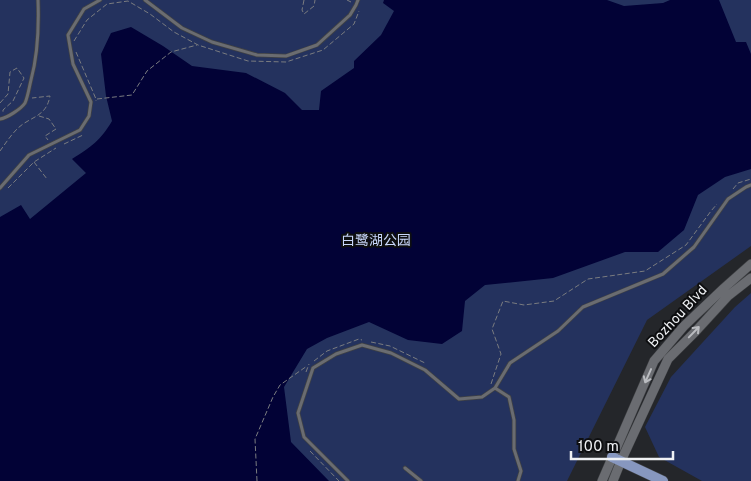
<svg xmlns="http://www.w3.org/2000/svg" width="751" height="481" font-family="Overpass,'Noto Sans SC',sans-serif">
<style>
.green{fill:#24325e}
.water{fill:#020236}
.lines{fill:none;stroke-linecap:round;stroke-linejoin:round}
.lane-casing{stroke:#3f4144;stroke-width:4.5}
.secondary-casing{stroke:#3f4144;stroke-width:10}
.primary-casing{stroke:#3f4144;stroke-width:11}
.path{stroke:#7a7c80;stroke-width:1;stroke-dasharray:5 2.5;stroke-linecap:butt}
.lane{stroke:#6a6c71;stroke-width:3}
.secondary{stroke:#6a6c71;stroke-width:9}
.primary{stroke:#8797bf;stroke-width:10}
.oneway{stroke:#babcc0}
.labels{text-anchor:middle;stroke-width:4;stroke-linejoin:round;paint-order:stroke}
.park-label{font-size:14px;fill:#c8d6fa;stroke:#0e0f11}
.street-label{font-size:14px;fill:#eff1f4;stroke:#0e0f11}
</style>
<rect width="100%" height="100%" fill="#24262a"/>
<path class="green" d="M0,0H751V246L647,320L567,481H0Z
M751,293V481H702L659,457L645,427L671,377L735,307Z"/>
<path class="water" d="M384,0H607L624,6L663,3L670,0H719L736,42H746L751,54V169L725,177L698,195L684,230L658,252H625L553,278L485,285L465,301L462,331L442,344L408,340L369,322L327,338L307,349L284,387L291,442L329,481H0V217L21,205L30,219L86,173L72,159C91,147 101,140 112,121L106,96L101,54L111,33L131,27L163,46L192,66L246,73L285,93L302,110H319L321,91L354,68V61L381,35L394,11L383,3Z"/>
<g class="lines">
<defs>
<path id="lane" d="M145,0L182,28L212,42L257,55L286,56L317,45L350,15L356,5L358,0
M0,119C7,118 21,109 25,103C28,96 29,88 31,80C38,54 39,27 38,0
M0,188L29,155L80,130L89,116L91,102L73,64L68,35L84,9L100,0
M495,388L509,397L514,420V449L521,471L518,481
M405,468L421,481
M348,481L304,437L298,413L313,368L336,354L362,345L391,353L425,370L459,399L482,397L495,388L510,363L558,331L583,307L663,274L694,247L728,199L746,187L751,185"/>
<path id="secondary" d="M602,481L654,361L684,326L724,288L751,264
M613,481L621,461L668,359L695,332L728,296L751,278"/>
<path id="primary" d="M612,457L663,481"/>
</defs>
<use href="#lane" class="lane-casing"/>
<use href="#secondary" class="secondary-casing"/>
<use href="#primary" class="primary-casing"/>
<path class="path" d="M304,0L302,10L304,14L314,6L315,0
M347,0L351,2
M74,41L87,20L107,4L128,1L150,14L174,32L198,45L248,61L286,62L323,50L354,24L359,11
M76,52L96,99V101
M97,99L132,95L147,71L171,52L197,45
M0,103L8,94L10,72L17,68L24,78L13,101L3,110V112
M39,116L49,119L56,129L45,136L48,140
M64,144L83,135
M0,151C5,144 11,135 17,129C30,116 46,118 50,96L32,98
M34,162L47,179
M8,188L34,162L56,148
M733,189L738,183L751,179
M371,342L390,346L425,363
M314,361L327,351L359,339L362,340
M306,372L309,364
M491,384L501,354L492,329L503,301L524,305L554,301L588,279L645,271L686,245L711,211L717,204
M310,451L339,481
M257,481L255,439L273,397L280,385L307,366"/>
<use href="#lane" class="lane"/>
<use href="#secondary" class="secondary"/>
<use href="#primary" class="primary"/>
</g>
<defs><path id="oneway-shaft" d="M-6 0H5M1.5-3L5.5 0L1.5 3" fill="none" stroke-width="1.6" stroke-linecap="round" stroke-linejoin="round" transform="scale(1.25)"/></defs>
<g class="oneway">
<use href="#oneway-shaft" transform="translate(694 332) rotate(-46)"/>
<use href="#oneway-shaft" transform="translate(648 376) rotate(114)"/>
</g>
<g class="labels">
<g class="park-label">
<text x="376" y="245">白鹭湖公园</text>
</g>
<g class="street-label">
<text transform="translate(677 316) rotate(-47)" y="5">Bozhou Blvd</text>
</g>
</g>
<path d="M571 451v8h102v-8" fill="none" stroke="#eff1f4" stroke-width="2.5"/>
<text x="578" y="451" font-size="15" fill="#eff1f4" stroke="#0e0f11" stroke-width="4" paint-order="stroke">100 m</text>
</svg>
